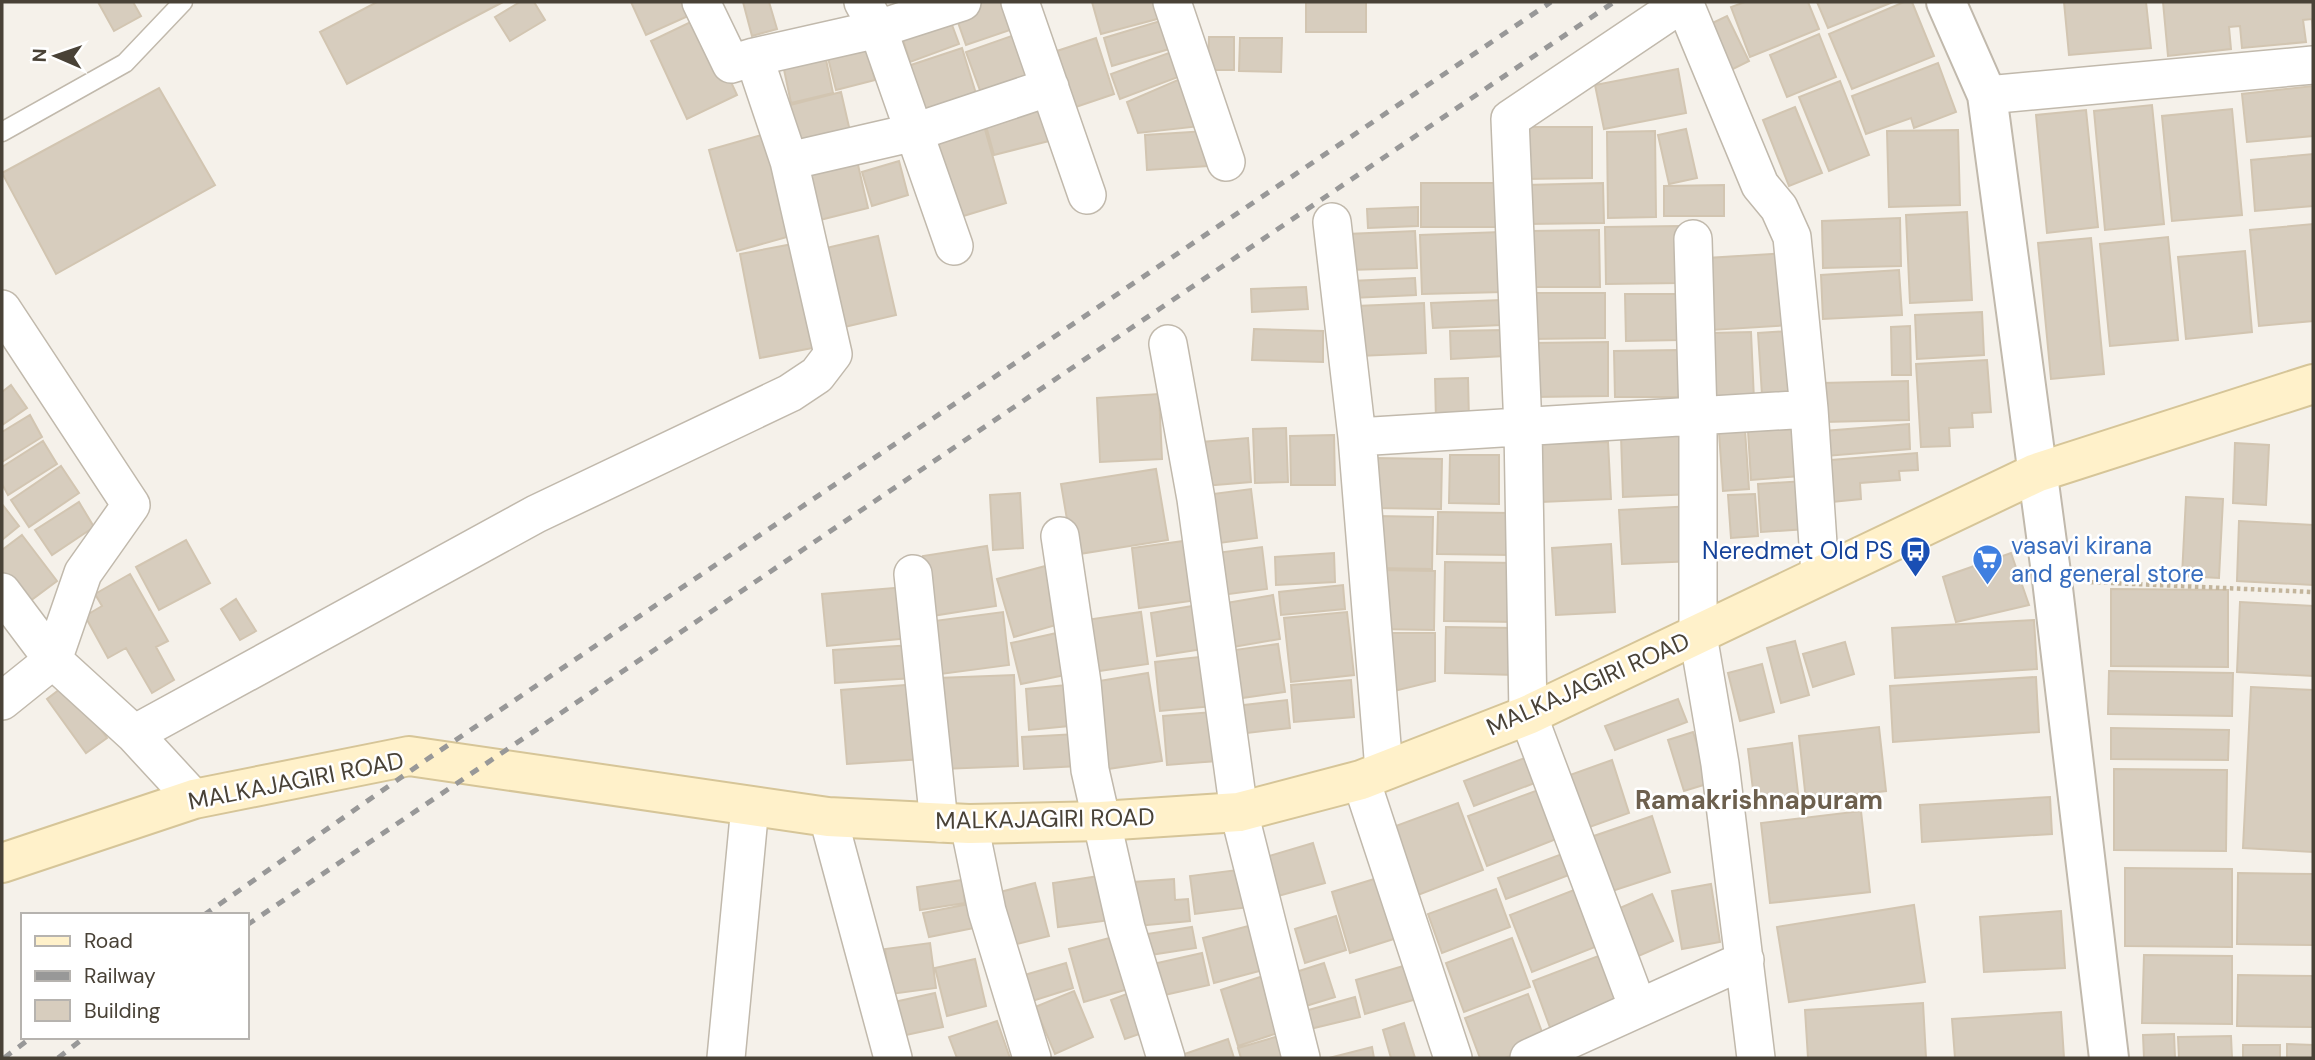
<svg xmlns="http://www.w3.org/2000/svg" width="2315" height="1060" font-family="'DM Sans',sans-serif">
<style>
.building{fill:#d7cdbe;stroke:#d2c5b1;stroke-width:2}
.lines{fill:none;stroke-linecap:round;stroke-linejoin:round}
.service-casing{stroke:#c1b9ac;stroke-width:21}
.minor-casing{stroke:#c1b9ac;stroke-width:40}
.tertiary-casing{stroke:#c1b9ac;stroke-width:42}
.secondary-casing{stroke:#d6c598;stroke-width:42}
.path{stroke:#c3b59c;stroke-width:4.5;stroke-dasharray:3.5 3.5;stroke-linecap:butt}
.service{stroke:#fff;stroke-width:18}
.minor{stroke:#fff;stroke-width:37}
.tertiary{stroke:#fff;stroke-width:38}
.secondary{stroke:#fff1ca;stroke-width:38}
.rail{stroke:#989898;stroke-width:5;stroke-dasharray:9 9;stroke-linecap:butt}
.labels{text-anchor:middle;stroke-width:5;stroke-linejoin:round;paint-order:stroke}
.shop-label{font-size:24px;fill:#366cbe;stroke:#fff;text-anchor:start}
.transit-label{font-size:24px;fill:#164399;stroke:#fff;text-anchor:end}
.street-label{font-size:24px;fill:#494237;stroke:#fff}
.neighbourhood-label{font-size:26px;font-weight:bold;fill:#6d604e;stroke:#fff}
</style>
<rect width="100%" height="100%" fill="#f5f1ea"/>
<path class="building" d="M98,2H133L141,16L114,31Z
M377,2H503L347,84L320,32Z
M520,2H534L545,20L510,41L495,17Z
M631,2H692L697,12L646,35Z
M743,2H769L777,29L752,36Z
M980,2H1007L1016,28L966,45L954,11Z
M1092,2H1156L1161,18L1101,34Z
M1306,2H1366V32H1306Z
M1745,2H1808L1819,29L1750,57L1731,7Z
M1817,2H1893L1828,28Z
M1904,2H1912L1934,56L1852,89L1829,34Z
M2064,2H2146L2151,48L2069,55Z
M2163,2H2313V31L2312,19L2303,20L2306,42L2242,48L2240,26L2229,27L2231,49L2168,56Z
M948,14L959,44L910,62L900,30Z
M1727,16L1749,61L1727,72L1704,27Z
M701,17L737,95L687,119L651,41Z
M1167,19L1176,47L1112,66L1104,38Z
M1020,33L1038,85L985,104L966,52Z
M1819,34L1836,77L1787,97L1770,55Z
M1209,37H1234V70H1208Z
M1096,38L1114,94L1070,109L1051,53Z
M1240,38H1282L1281,72L1239,71Z
M865,44L875,80L836,90L827,54Z
M962,48L978,100L925,118L908,66Z
M824,50L833,93L791,103L782,60Z
M1177,50L1186,74L1120,99L1111,74Z
M1938,63L1956,112L1914,128L1911,118L1866,134L1852,96Z
M1678,69L1686,113L1604,129L1595,85Z
M1187,76L1201,126L1138,133L1127,102Z
M1840,81L1869,155L1829,171L1799,97Z
M2313,86V136L2247,142L2242,94Z
M159,88L215,185L56,274L2,173Z
M841,92L852,140L801,153L790,105Z
M1042,99L1053,140L994,155L983,115Z
M2152,105L2164,224L2105,230L2094,111Z
M1795,107L1822,173L1789,186L1763,120Z
M2232,109L2242,215L2172,221L2162,116Z
M2086,110L2098,227L2047,233L2036,115Z
M982,119L1006,203L957,218L932,134Z
M1523,127H1592V178L1523,179Z
M1686,129L1697,178L1669,184L1658,135Z
M1958,130L1960,205L1889,207L1887,131Z
M1206,131L1208,166L1147,170L1145,135Z
M1655,131L1656,217L1608,218L1607,132Z
M772,132L801,233L737,251L709,150Z
M855,152L868,208L816,221L802,164Z
M2313,154V206L2255,211L2251,160Z
M899,161L908,195L872,206L862,172Z
M1421,183H1496V227H1421Z
M1603,183L1604,223L1527,224L1526,185Z
M1724,185V216H1664V186Z
M1418,207V226L1368,228L1367,209Z
M1967,212L1972,300L1910,303L1906,215Z
M1900,218L1901,266L1823,268L1822,221Z
M2313,224V321L2259,326L2250,230Z
M1680,226L1681,283L1606,284L1605,227Z
M1599,230L1600,287H1532L1531,231Z
M1415,231L1417,268L1348,270L1347,234Z
M1501,232L1503,292L1422,294L1420,235Z
M878,236L896,315L840,328L822,249Z
M2168,237L2178,340L2110,346L2100,244Z
M2091,238L2104,374L2051,379L2038,243Z
M798,243L818,347L760,358L740,254Z
M2245,251L2252,332L2186,339L2178,257Z
M1786,253L1790,325L1711,330L1707,258Z
M1899,270L1902,315L1823,319L1821,275Z
M1415,278L1416,295L1352,298L1351,281Z
M1306,287L1308,309L1252,312L1251,289Z
M1530,293H1605V338L1531,339Z
M1625,294H1681V340L1626,341Z
M1501,300L1502,325L1433,328L1431,303Z
M1424,303L1426,353L1359,356L1357,306Z
M1982,312L1984,355L1917,359L1915,315Z
M1910,326L1911,375H1892L1891,327Z
M1254,329L1323,331V362L1252,360Z
M1504,330L1505,356L1451,359L1450,331Z
M1788,331L1793,393L1762,395L1758,333Z
M1751,332L1754,400L1713,402L1711,333Z
M1608,342V396L1533,397L1532,343Z
M1679,350L1680,397H1615L1614,351Z
M1987,360L1991,412L1972,413L1973,427L1949,428L1950,446L1921,447L1916,364Z
M1468,378L1469,420H1436L1435,379Z
M1908,381L1909,420L1823,422L1822,383Z
M11,385L27,408L2,425V392Z
M1159,394L1162,459L1100,462L1097,398Z
M30,415L42,437L2,462V432Z
M1909,424L1910,449L1826,456L1824,431Z
M1286,428L1288,482L1255,483L1253,429Z
M1797,429L1800,476L1751,480L1748,431Z
M1745,430L1749,489L1723,491L1719,432Z
M1692,433L1694,494L1623,497L1621,436Z
M1334,435L1335,485H1291L1290,436Z
M1248,438L1251,482L1204,486L1201,442Z
M43,441L57,464L8,495L2,484V467Z
M1608,442L1611,499L1541,502L1538,444Z
M2235,443L2269,445L2266,505L2233,503Z
M1917,453L1918,470L1899,471L1900,480L1860,483L1861,499L1822,503L1819,461Z
M1450,455H1499V504L1449,503Z
M1373,458L1442,459L1441,509L1373,508Z
M61,466L79,493L29,527L11,500Z
M1156,469L1168,540L1073,555L1061,484Z
M1804,481L1807,529L1761,532L1758,484Z
M1251,489L1257,538L1212,544L1205,495Z
M1020,493L1023,548L993,550L990,495Z
M1755,494L1758,536L1731,538L1728,495Z
M2186,497L2223,499L2219,578L2182,576Z
M79,502L94,527L52,555L35,530Z
M2,504L19,526L2,540Z
M1693,506L1696,561L1622,564L1619,510Z
M1438,512L1510,513V555L1437,554Z
M1376,516L1433,517L1432,569L1375,568Z
M2239,521L2313,525V585L2237,581Z
M22,535L57,581L26,604L2,572V550Z
M186,540L210,583L159,610L136,567Z
M1191,540L1198,600L1139,608L1132,548Z
M1611,544L1615,612L1556,615L1552,548Z
M987,546L996,606L932,616L923,556Z
M1262,547L1267,589L1222,595L1216,553Z
M1334,553L1335,582L1276,585L1275,557Z
M2011,553L2029,605L1956,622L1943,577Z
M1445,562L1517,563V622L1444,621Z
M1049,565L1066,622L1014,637L997,579Z
M1379,570L1435,571L1434,630L1378,629Z
M130,574L168,641L156,647L174,680L152,693L126,648L108,658L85,616L102,606L95,594Z
M1343,585L1345,609L1281,615L1279,592Z
M906,587L910,638L827,646L822,594Z
M2111,589L2228,590V667L2111,666Z
M1273,595L1280,639L1227,648L1220,604Z
M236,599L256,631L240,640L221,609Z
M2240,602L2313,606V676L2237,672Z
M1204,604L1210,648L1157,656L1151,613Z
M1003,612L1009,665L941,674L934,621Z
M1141,612L1148,664L1092,672L1086,620Z
M1347,612L1354,675L1291,682L1284,618Z
M2034,620L2037,669L1895,678L1892,628Z
M1446,627L1516,628L1515,675L1445,673Z
M1061,632L1070,674L1021,684L1011,643Z
M1383,633H1435V681L1382,694Z
M1795,641L1809,695L1781,703L1767,648Z
M1845,642L1854,674L1813,687L1803,654Z
M1278,644L1285,692L1235,699L1228,651Z
M913,645L914,678L835,683L833,650Z
M1208,656L1213,706L1160,711L1155,662Z
M1762,664L1774,712L1740,721L1728,673Z
M2109,671L2233,673L2232,716L2108,714Z
M1148,673L1162,761L1101,770L1087,683Z
M1014,675L1018,766L942,769L938,678Z
M2036,677L2039,732L1893,742L1890,686Z
M1351,680L1354,717L1294,722L1291,685Z
M68,683L107,738L86,753L47,699Z
M918,684L923,759L847,764L841,690Z
M1066,685L1069,726L1029,730L1026,689Z
M2251,687L2313,690V852L2243,848Z
M1678,699L1687,722L1615,750L1605,726Z
M1287,700L1290,728L1239,734L1236,706Z
M1213,712L1217,761L1167,765L1163,716Z
M1879,727L1886,791L1806,800L1799,736Z
M2111,728L2229,730L2228,760L2111,759Z
M1693,732L1710,783L1684,791L1668,740Z
M1077,734L1079,766L1024,769L1022,737Z
M1792,743L1799,801L1755,806L1748,749Z
M1530,756L1540,781L1474,806L1464,781Z
M1612,760L1629,813L1584,829L1567,776Z
M2114,769L2227,770L2226,851L2114,850Z
M1541,789L1559,838L1487,866L1468,816Z
M2050,797L2052,834L1922,842L1920,805Z
M1458,803L1483,870L1418,895L1393,827Z
M1861,811L1870,892L1770,903L1761,823Z
M1652,816L1670,872L1606,893L1588,838Z
M1313,843L1325,883L1267,899L1256,860Z
M1562,854L1569,875L1506,899L1498,878Z
M2125,868L2232,869V947L2125,946Z
M1245,869L1250,907L1195,914L1190,876Z
M2238,873L2313,874V945L2237,944Z
M1112,874L1118,919L1058,927L1053,883Z
M1384,876L1403,936L1350,953L1332,892Z
M1174,879L1175,900L1188,899L1190,921L1137,926L1133,882Z
M962,880L965,903L920,910L917,887Z
M1035,883L1049,936L1013,945L1000,892Z
M1711,884L1720,942L1682,949L1672,891Z
M1496,889L1510,927L1442,953L1428,914Z
M1574,890L1595,947L1532,972L1510,915Z
M1652,894L1673,941L1634,958L1613,911Z
M969,904L974,928L929,937L923,913Z
M1914,905L1925,982L1789,1002L1777,927Z
M2061,911L2065,968L1984,972L1980,917Z
M1336,916L1346,950L1305,963L1295,929Z
M1256,924L1267,969L1214,983L1203,938Z
M1192,927L1196,948L1150,955L1147,934Z
M1113,937L1128,989L1084,1002L1069,949Z
M1512,938L1530,987L1464,1012L1446,963Z
M930,943L936,988L891,994L885,949Z
M1202,953L1209,985L1160,996L1153,964Z
M1601,955L1620,1008L1552,1033L1533,981Z
M2144,955L2232,956V1024L2142,1023Z
M975,959L986,1006L947,1016L935,968Z
M1066,963L1073,988L1029,1002L1021,976Z
M1324,963L1335,997L1306,1006L1296,972Z
M1410,964L1420,998L1365,1014L1356,980Z
M1269,974L1287,1030L1238,1046L1221,990Z
M2238,975L2313,976V1027L2237,1026Z
M1137,990L1151,1030L1125,1039L1111,1000Z
M1074,991L1093,1037L1055,1054L1035,1007Z
M935,993L943,1027L892,1038L885,1004Z
M1528,994L1546,1043L1505,1058H1480L1465,1018Z
M1355,997L1360,1017L1310,1029L1305,1011Z
M1923,1003L1926,1058H1808L1805,1010Z
M2061,1012L2064,1058H1955L1952,1019Z
M997,1021L1010,1058H957L949,1037Z
M1404,1023L1415,1058H1391L1383,1030Z
M2174,1034L2175,1058H2144L2143,1035Z
M1282,1035L1288,1058H1241L1238,1048Z
M2231,1036L2232,1058H2179L2178,1037Z
M1228,1039L1234,1058H1173Z
M2287,1044L2313,1045V1058H2287Z
M2243,1045H2280V1058H2243Z
M1372,1047L1374,1058H1329Z"/>
<g class="lines">
<defs>
<path id="service" d="M2,132L125,63L183,2"/>
<path id="minor" d="M701,2L731,64L754,57
M863,2L878,29L954,246
M1020,2L1087,195
M1172,2L1226,162
M1684,2L1760,185L1779,208L1792,237L1809,409L1820,574
M1987,95L2313,65
M789,161L915,132L1050,87
M1332,222L1357,437L1384,770
M1693,239L1698,416V635L1720,764L1756,1058
M2,309L131,505L83,573L53,660L134,734L194,799
M1168,344L1196,499L1239,812L1301,1058
M1357,437L1809,409
M1060,536L1082,683L1090,770L1126,928L1166,1058
M913,574L939,823
M2,592L53,660L2,701
M134,734L536,514L790,393L817,375L833,354L789,161L754,57L878,29L962,2
M1361,780L1453,1058
M828,817L893,1058
M969,824L987,911L1032,1058
M1638,1008L1528,715L1523,428L1510,119L1684,2
M726,1058L750,806
M1529,1058L1745,960"/>
<path id="tertiary" d="M1946,2L1987,95L2052,580L2109,1058"/>
<path id="secondary" d="M2,863L194,799L409,756L828,817L969,824L1101,821L1239,812L1361,780L1528,715L2036,473L2313,384"/>
</defs>
<use href="#service" class="service-casing"/>
<use href="#minor" class="minor-casing"/>
<use href="#tertiary" class="tertiary-casing"/>
<use href="#secondary" class="secondary-casing"/>
<path class="path" d="M2090,582L2313,592"/>
<use href="#service" class="service"/>
<use href="#minor" class="minor"/>
<use href="#tertiary" class="tertiary"/>
<use href="#secondary" class="secondary"/>
<path class="rail" d="M204,915L426,760L1551,2
M247,925L1614,2
M4,1058L32,1037
M58,1058L85,1037"/>
</g>
<defs>
<symbol id="bus-pin" viewBox="-11 -11 22 30"><path d="M0 17L-7.5 6A9.5 9.5 0 1 1 7.5 6Z" fill="#1a4fb4" stroke="#fff"/><path d="M-5-6H5V4H4V6H2V4H-2V6H-4V4H-5ZM-3.5-4V0h7V-4ZM-3.5 1.2v1.5H-2V1.2ZM2 1.2v1.5H3.5V1.2Z" fill="#fff"/></symbol>
<symbol id="supermarket-pin" viewBox="-11 -11 22 30"><path d="M0 17L-7.5 6A9.5 9.5 0 1 1 7.5 6Z" fill="#3f7fe0" stroke="#fff"/><path d="M-6-5.5h2.5l.6 2H6L4.5 2H-2.5L-4.4-4H-6ZM-1.5 3.2a1.3 1.3 0 1 0 .1 0ZM3 3.2a1.3 1.3 0 1 0 .1 0Z" fill="#fff"/></symbol>
</defs>
<g fill-rule="evenodd">
<use href="#bus-pin" x="1898" y="534" width="35" height="47"/>
<use href="#supermarket-pin" x="1970" y="542" width="35" height="47"/>
</g>
<g class="labels">
<g class="shop-label">
<text x="2011" y="554">vasavi kirana<tspan x="2011" dy="28">and general store</tspan></text>
</g>
<g class="transit-label">
<text x="1893" y="559">Neredmet Old PS</text>
</g>
<g class="street-label">
<text transform="translate(1588 684) rotate(-24)" y="8">MALKAJAGIRI ROAD</text>
<text transform="translate(296 781) rotate(-11)" y="8">MALKAJAGIRI ROAD</text>
<text transform="translate(1045 819) rotate(-1)" y="8">MALKAJAGIRI ROAD</text>
</g>
<g class="neighbourhood-label">
<text x="1759" y="809">Ramakrishnapuram</text>
</g>
</g>
<rect width="2315" height="1060" fill="none" stroke="#494237" stroke-width="7"/>
<rect x="21" y="913" width="228" height="126" fill="#ffffff" stroke="#b6b3af" stroke-width="2"/>
<rect x="35" y="936" width="35" height="10" fill="#fff1ca" stroke="#b6b3af" stroke-width="2"/>
<text x="84" y="948" font-size="21" fill="#494237">Road</text>
<rect x="35" y="971" width="35" height="10" fill="#989898" stroke="#b6b3af" stroke-width="2"/>
<text x="84" y="983" font-size="21" fill="#494237">Railway</text>
<rect x="35" y="1000" width="35" height="21" fill="#d7cdbe" stroke="#b6b3af" stroke-width="2"/>
<text x="84" y="1018" font-size="21" fill="#494237">Building</text>
<g transform="translate(56 56) rotate(272)" stroke="#ffffff" stroke-width="5" paint-order="stroke">
<path d="M0-5L12 26L0 18L-12 26Z" fill="#494237"/>
<text y="-10" font-size="19" font-weight="bold" text-anchor="middle" fill="#494237">N</text>
</g>
</svg>
